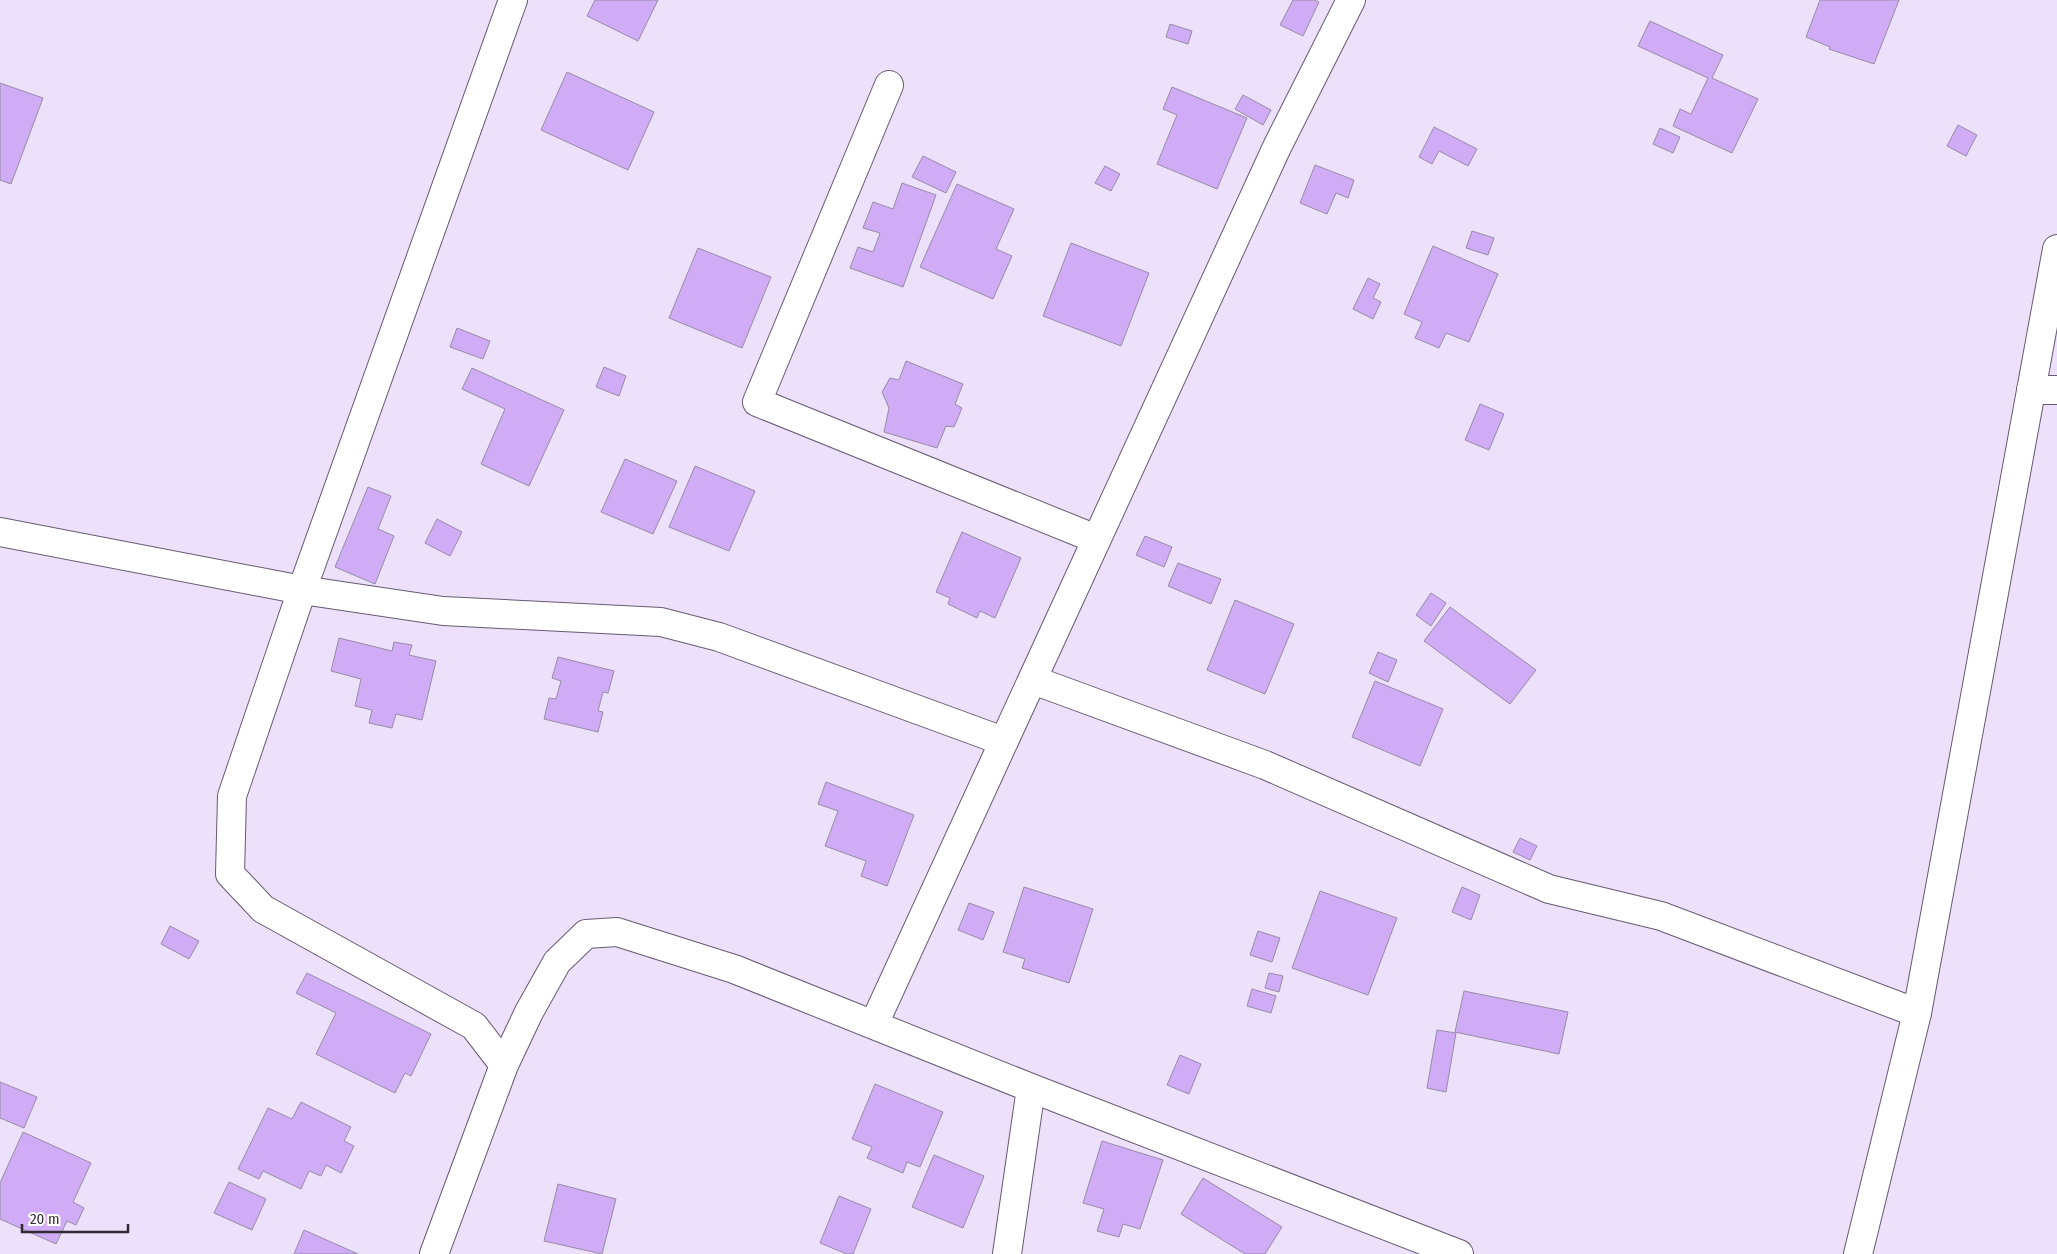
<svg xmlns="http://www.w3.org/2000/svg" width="2057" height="1254" font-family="'Fira Sans Condensed',sans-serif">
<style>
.building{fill:#d0abf6;stroke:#978ca4}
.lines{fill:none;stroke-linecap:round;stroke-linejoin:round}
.street-casing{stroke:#665b72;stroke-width:30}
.secondary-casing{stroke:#665b72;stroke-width:30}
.street{stroke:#fff;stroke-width:28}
.secondary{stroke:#fff;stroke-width:28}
</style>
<rect width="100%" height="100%" fill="#ede0fb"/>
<path class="building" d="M595,0H658L638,41L587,16Z
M1293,0H1314L1319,2L1303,36L1280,25Z
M1820,0H1899L1874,64L1829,49L1830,47L1806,37Z
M1650,21L1723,55L1712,78L1758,99L1732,153L1673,126L1680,109L1691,114L1708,78L1638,46Z
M1170,24L1192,31L1188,44L1166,37Z
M567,72L654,112L628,170L541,130Z
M0,83L43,98L11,184L0,180Z
M1172,87L1247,118L1217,189L1157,164L1177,115L1163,109Z
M1243,95L1271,110L1263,125L1235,109Z
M1958,125L1977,135L1966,156L1947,146Z
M1434,127L1477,149L1468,166L1439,151L1432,164L1419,157Z
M1660,128L1680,137L1673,153L1653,144Z
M923,156L956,172L946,193L912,177Z
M1315,165L1354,180L1348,198L1336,193L1327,214L1300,203Z
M1105,166L1120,174L1111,191L1095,183Z
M902,183L936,195L903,287L850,268L858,247L873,252L880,233L863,228L873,202L893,209Z
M957,184L1014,209L996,249L1012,256L993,299L920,267Z
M1472,231L1494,238L1488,255L1466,248Z
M1071,243L1149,273L1121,346L1043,316Z
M1433,246L1498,274L1469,342L1446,333L1439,348L1415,338L1422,322L1404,314Z
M698,248L771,277L742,348L669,318Z
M1368,278L1380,284L1373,298L1381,302L1373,319L1353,309Z
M457,328L490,341L483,359L450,347Z
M906,361L963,384L955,404L962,408L954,427L946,426L937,448L884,432L889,408L882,392L890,378L899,380Z
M604,367L626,376L619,396L596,387Z
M472,368L564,410L529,486L481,464L505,409L462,389Z
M1480,404L1504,414L1489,450L1465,440Z
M625,459L677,481L653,534L601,512Z
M695,466L755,491L729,551L669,527Z
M368,487L391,496L378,529L394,536L375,584L335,567Z
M437,519L462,532L450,556L425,543Z
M962,532L1021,558L995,618L980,611L977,618L948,604L950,598L936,592Z
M1145,536L1172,547L1164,567L1136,555Z
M1178,563L1221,579L1211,604L1168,586Z
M1431,593L1446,603L1431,626L1416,615Z
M1235,600L1294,624L1265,694L1207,670Z
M1450,607L1536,670L1510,704L1424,641Z
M339,638L392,651L394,642L412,645L409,655L436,661L422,720L396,714L392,728L369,723L372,710L355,706L361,679L331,671Z
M1378,652L1397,660L1388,682L1369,673Z
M558,657L614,671L608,693L603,692L598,711L603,712L598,732L544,719L549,698L556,699L561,681L552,678Z
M1375,681L1443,709L1420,766L1352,737Z
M826,782L914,815L887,886L861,876L866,861L825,846L838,811L818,804Z
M1520,838L1537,846L1530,860L1513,852Z
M1024,887L1093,909L1069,983L1022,968L1025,959L1003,952Z
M1462,887L1480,895L1471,920L1452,912Z
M1320,891L1397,918L1368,995L1292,968Z
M969,903L994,912L983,940L958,930Z
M170,926L199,941L189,959L161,944Z
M1258,931L1280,938L1272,962L1250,955Z
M307,973L431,1034L411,1076L405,1073L395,1093L316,1054L336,1013L296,993Z
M1269,973L1283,976L1279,992L1265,988Z
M1252,989L1276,996L1271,1013L1247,1006Z
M1464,991L1568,1012L1559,1054L1455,1032Z
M1437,1030L1456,1033L1446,1092L1427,1088Z
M1180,1055L1201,1064L1189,1094L1167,1085Z
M0,1082L37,1097L24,1128L0,1118Z
M875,1084L943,1112L920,1167L907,1162L903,1173L867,1158L872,1147L852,1139Z
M301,1102L351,1127L344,1141L354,1146L341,1173L326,1165L321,1176L309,1171L301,1189L263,1171L259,1179L238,1169L268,1108L292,1119Z
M23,1132L91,1163L73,1202L84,1208L76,1225L67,1221L56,1244L0,1219V1183Z
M1102,1141L1163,1160L1140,1229L1123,1224L1119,1237L1097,1231L1104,1209L1083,1203Z
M934,1155L984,1176L963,1228L912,1207Z
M1203,1178L1282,1227L1265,1254H1245L1181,1214Z
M229,1182L266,1199L252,1230L214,1213Z
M558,1184L616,1199L602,1254L544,1241Z
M839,1196L871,1209L853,1254H847L820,1243Z
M304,1230L358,1254H294Z"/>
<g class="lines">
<defs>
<path id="street" d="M889,85L757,402L1096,539
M2031,390H2057
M0,532L302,590L443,611L661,622L719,637L1003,741
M1033,680L1265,765L1549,889L1661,916L1917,1013
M874,1024L1277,147L1351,0
M504,1065L529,1012L557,962L586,934L617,932L734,969L1031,1088L1459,1254
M434,1254L504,1065L474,1026L263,909L230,874L232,796L302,590L513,0
M1007,1254L1031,1088"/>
<path id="secondary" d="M1858,1254L1917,1013L2057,249"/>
</defs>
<use href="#street" class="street-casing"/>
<use href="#secondary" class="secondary-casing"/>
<use href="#street" class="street"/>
<use href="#secondary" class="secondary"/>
</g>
<path d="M22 1224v8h106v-8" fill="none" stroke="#302b35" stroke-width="2.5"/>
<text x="30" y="1224" font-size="15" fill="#302b35" stroke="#ffffff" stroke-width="4" paint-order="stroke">20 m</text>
</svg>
